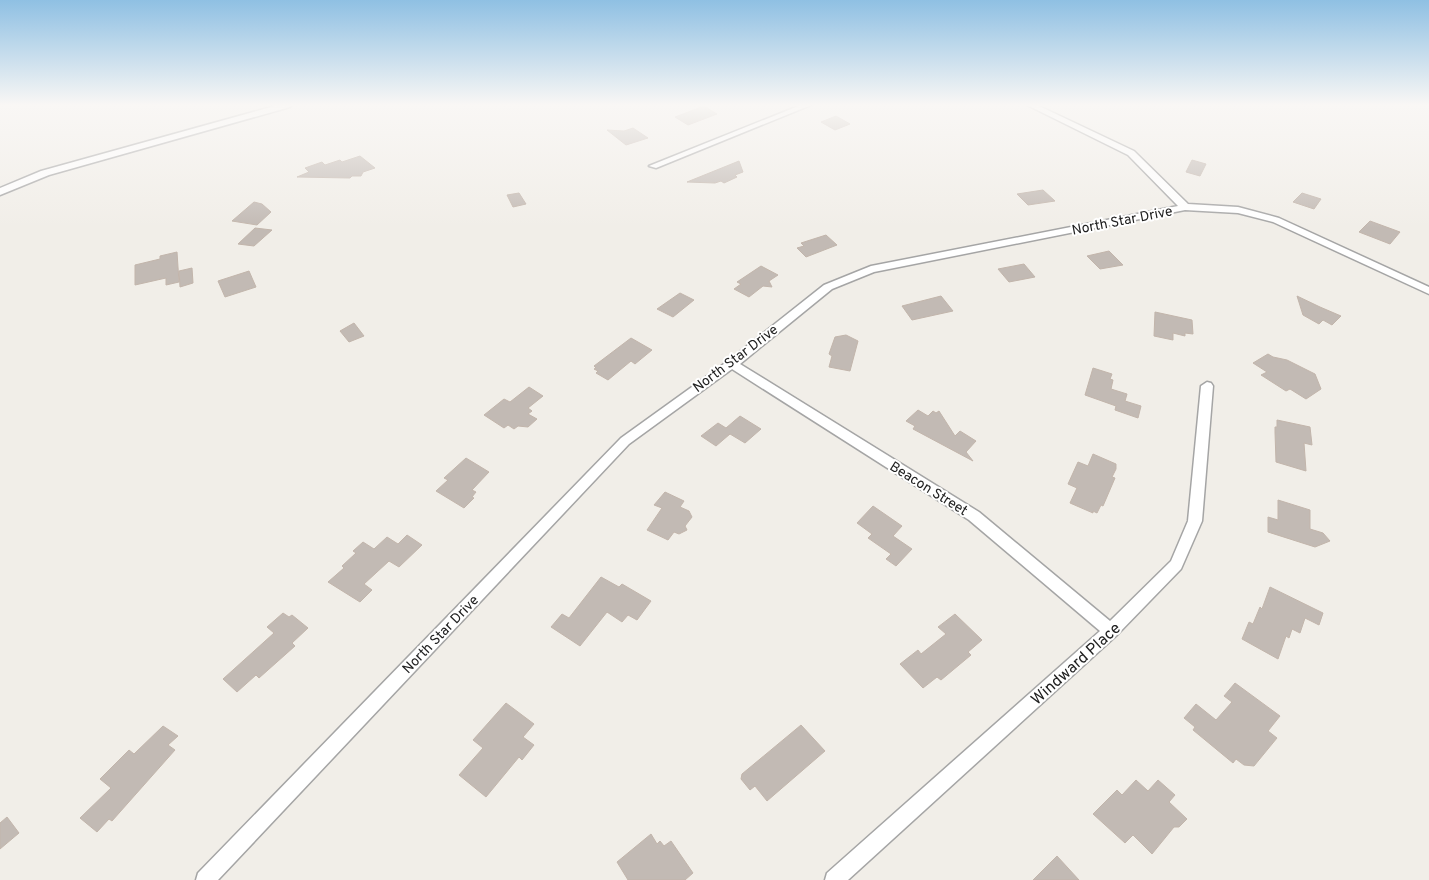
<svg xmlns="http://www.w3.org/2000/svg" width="1429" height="880" font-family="Overpass,sans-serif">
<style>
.building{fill:#c2bab4;stroke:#c2b5ab}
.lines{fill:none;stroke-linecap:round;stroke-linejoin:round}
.minor-casing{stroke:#a5a5a5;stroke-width:3}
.tertiary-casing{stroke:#a5a5a5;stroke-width:3}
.minor{fill:#fff;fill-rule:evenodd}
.tertiary{fill:#fff;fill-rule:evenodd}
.labels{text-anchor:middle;stroke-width:4;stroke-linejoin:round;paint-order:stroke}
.street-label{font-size:14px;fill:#212121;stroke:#fff}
.near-street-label{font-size:16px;fill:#212121;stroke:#fff}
</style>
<rect width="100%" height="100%" fill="#f1eee8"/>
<path class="building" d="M704,106L717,114L688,125L675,117Z
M836,116L850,124L835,130L821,122Z
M633,128L648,138L626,145L607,130L624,131Z
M360,156L375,168L363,172L361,176H352L350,178L297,177L309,172L305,168L322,162L325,165L340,160L342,162Z
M1192,160L1206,164L1200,176L1186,172Z
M739,161L743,172L735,175L737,177L724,183L721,181L715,183L687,182Z
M1043,190L1055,201L1028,205L1017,194Z
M519,193L526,204L513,207L507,195Z
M1302,193L1321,199L1314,209L1293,202Z
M254,202L262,204L271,212L257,225L232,221Z
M1370,221L1400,232L1390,244L1359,232Z
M255,228L272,230L254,246L238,244Z
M826,235L837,245L806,257L797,248L804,246L801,243Z
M1109,251L1123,265L1100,269L1087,256Z
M177,252L179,282L166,285V278L135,285V265L160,259V256Z
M1024,264L1035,277L1009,282L998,269Z
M761,266L778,275L769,281L772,287L763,286L749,297L734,289L741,284L737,282Z
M192,268L193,283L180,287L179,271Z
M249,271L256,287L225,297L218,281Z
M680,293L694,300L673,317L657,309Z
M941,296L953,311L912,320L902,306Z
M1297,296L1320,307L1341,316L1332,325L1323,320L1319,324L1303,315Z
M1155,312L1192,320L1193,334L1185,333V336L1173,333V340L1154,336Z
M354,323L364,336L349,342L340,331Z
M846,335L858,341L850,371L829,367L832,356L829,354L835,337Z
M631,338L652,350L635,364L631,361L608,380L596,373L598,371L594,369L596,368L594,366Z
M1268,354L1273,357L1287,360L1315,374L1321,389L1306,399L1290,389L1286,391L1261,375L1267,372L1253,363Z
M1093,368L1112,374L1110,379L1113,380L1111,389L1127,394L1125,401L1141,406L1138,418L1115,410L1116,406L1085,395Z
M529,387L543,396L528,408L532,411L528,414L537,419L528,427L518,426L514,429L508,425L504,428L484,415L504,399L510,402Z
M918,410L928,416L933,411L936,413L939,411L955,436L960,431L976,441L966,452L973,461L913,429L915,426L906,421Z
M740,416L761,429L745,443L730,434L716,446L701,436L718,423L726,428Z
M1277,420L1310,427L1312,445L1304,443L1306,471L1276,462L1275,432V427H1277Z
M1093,454L1116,464V469L1112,477L1115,478L1103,506L1101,505L1097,513L1093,511V513L1070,503L1077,488L1068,484L1078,462L1088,466Z
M466,458L489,472L472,490L476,492L472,497L474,498L464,508L436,491L448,480L444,478Z
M665,492L684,501L680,507L689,511L692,517L685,526L687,530L679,534L674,532L668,540L647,530L662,508L654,505Z
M1278,500L1310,510V529L1323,533L1330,541L1315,547L1268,532V517L1278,520Z
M873,506L902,526L893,536L912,549L896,566L886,559L891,554L868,538L872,534L857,523Z
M407,535L422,545L399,567L389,561L364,584L372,590L360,602L328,582L344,568L342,566L356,553L353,551L363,542L374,549L387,537L398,544Z
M601,577L619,587L622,584L651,601L637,620L628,615L622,622L607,612L580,646L551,627L562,614L569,618Z
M1270,587L1323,613L1319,625L1305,618L1300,633L1292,629L1289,638L1286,636L1278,659L1242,639L1249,622L1253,624L1260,607L1262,609Z
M283,613L289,617L292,615L308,628L292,643L295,646L259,678L256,675L237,692L223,679L274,633L267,627Z
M955,614L982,640L968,652L971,655L941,680L937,677L923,688L900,664L918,650L921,654L946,634L938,627Z
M1235,683L1280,716L1268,731L1277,738L1254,766L1244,765L1236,759L1233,763L1193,730L1195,727L1184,718L1196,704L1216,720L1232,702L1224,696Z
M506,703L534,724L523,737L534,745L522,760L519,757L486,797L459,775L483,748L473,740Z
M801,725L825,751L767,801L755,786L750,790L741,779L742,774Z
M163,726L178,736L168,745L175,750L112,821L109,819L97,832L80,818L111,788L100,779L129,750L134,754Z
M1136,780L1148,791L1158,780L1175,795L1169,802L1187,819L1179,827H1174L1152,854L1133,835L1125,843L1093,814L1117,790L1122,795Z
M7,817L19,833L0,849V823Z
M651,834L657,844L660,841L664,846L671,841L693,873L685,880H628L617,862Z
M1057,856L1079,880H1033Z"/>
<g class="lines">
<defs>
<path id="minor" d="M801,105H811L656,168L649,166Z
M1027,105H1037L1134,151L1188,204L1238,207L1279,218L1429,287V294L1273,222L1238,213L1185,210L874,272L832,289L740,364L979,512L1110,621L1171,561L1188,521L1201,386L1207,382L1211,383L1213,386L1202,521L1181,569L1116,636L848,880H825L827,873L1100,631L969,520L732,369L629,444L218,880H196L198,873L621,438L728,361L824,285L871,266L1178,206L1128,155Z"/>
<path id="tertiary" d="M278,105H292L290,107L49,175L0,195V188L41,171Z"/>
</defs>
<use href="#minor" class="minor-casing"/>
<use href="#tertiary" class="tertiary-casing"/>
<use href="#minor" class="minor"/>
<use href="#tertiary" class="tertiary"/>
</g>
<linearGradient id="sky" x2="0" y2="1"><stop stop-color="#8fc0e3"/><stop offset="0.46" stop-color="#f9f7f5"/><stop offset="1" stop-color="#f9f7f5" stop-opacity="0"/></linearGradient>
<rect width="1429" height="228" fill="url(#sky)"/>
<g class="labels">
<g class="street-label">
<text transform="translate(1122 220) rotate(-11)" y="5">North Star Drive</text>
<text transform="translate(735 358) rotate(-37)" y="5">North Star Drive</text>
<text transform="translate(929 488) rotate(32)" y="5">Beacon Street</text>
<text transform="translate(440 634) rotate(-46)" y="5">North Star Drive</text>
</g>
<g class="near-street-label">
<text transform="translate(1075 663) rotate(-42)" y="6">Windward Place</text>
</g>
</g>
</svg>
